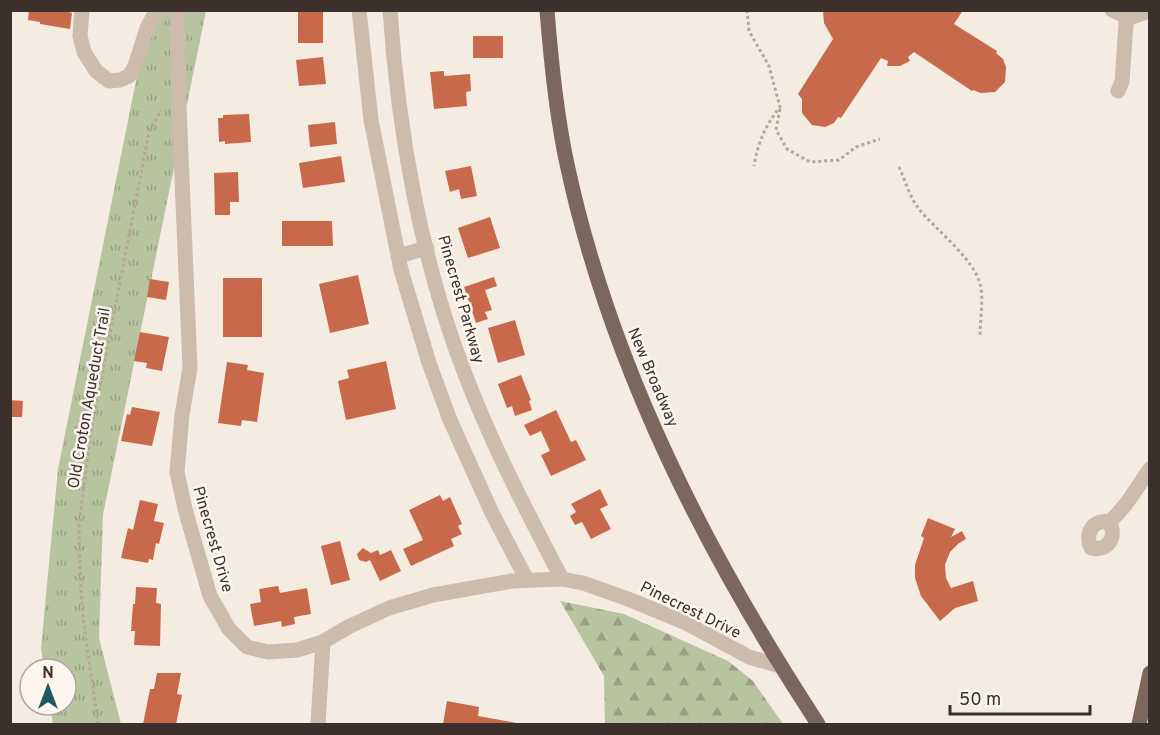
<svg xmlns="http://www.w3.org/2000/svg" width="1160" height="735" font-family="Overpass,sans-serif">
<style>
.grass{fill:url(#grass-tufts)}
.forest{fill:url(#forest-firs)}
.building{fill:#c8694b}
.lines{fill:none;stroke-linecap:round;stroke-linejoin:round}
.path{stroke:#b9a596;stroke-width:3;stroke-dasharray:3 3;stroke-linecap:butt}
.minor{stroke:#cdbbac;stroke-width:15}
.major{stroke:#7d675c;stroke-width:15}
.labels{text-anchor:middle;stroke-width:5;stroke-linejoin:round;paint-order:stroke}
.street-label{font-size:16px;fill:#3b302b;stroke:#fbf5ee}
</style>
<defs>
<pattern id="grass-tufts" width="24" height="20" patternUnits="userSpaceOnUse" patternTransform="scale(1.5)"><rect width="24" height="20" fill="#b8c4a0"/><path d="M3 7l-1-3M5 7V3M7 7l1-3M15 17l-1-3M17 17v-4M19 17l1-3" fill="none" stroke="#97a083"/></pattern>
<pattern id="forest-firs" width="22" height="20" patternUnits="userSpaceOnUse" patternTransform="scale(1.5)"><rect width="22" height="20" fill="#b8c4a0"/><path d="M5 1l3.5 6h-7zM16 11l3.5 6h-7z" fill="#97a083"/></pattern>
</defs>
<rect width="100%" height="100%" fill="#f4ebe1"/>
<path class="grass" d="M150,11H206L103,515L99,638L121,724H53L50,705H66V669H44L41,648L58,469Z"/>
<path class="forest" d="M560,601L624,614L728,661L753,681L783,724H605L604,676Z"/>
<path class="building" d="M29,10H62L72,13L70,29L40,24V22L28,20Z
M298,10H323V43H298Z
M823,10H963L954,24L997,51L996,53L1003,59L1006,67L1005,82L995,92L981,93L973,90L972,91L914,52L908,57L910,61L900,66H887L888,61L881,58L841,118L838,117L834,123L825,127L812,125L802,113V99L798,94L833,39L824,23Z
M473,36H503V58H473Z
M323,57L326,84L299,86L296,60Z
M444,71V76L470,74L471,91L466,92L467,106L434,109L430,72Z
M249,114L251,142L225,144V141L219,142L218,118H223V115Z
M335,122L337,144L310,147L308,125Z
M341,156L345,182L303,188L299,163Z
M471,166L477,196L461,199L459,189L450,192L445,171Z
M238,172L239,202H230V215H215L214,173Z
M490,217L500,248L468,258L458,228Z
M282,221H332L333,246H282Z
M358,275L369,324L330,333L319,284Z
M494,277L497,286L485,290L492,310L485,312L488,319L476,323L464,287Z
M223,278H262V337H223Z
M150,279L169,282L166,300L147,297Z
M515,320L525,355L498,363L488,328Z
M140,332L169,337L162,371L146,368L147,363L134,361Z
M386,361L396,409L346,420L338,381L349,378L347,370Z
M227,362L248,365L247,370L264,373L257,422L242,420L241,426L218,423Z
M521,375L531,400L529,401L532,410L515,416L512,406L507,408L498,384Z
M10,400L23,401L22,417H10Z
M132,407L160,412L152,446L121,441L127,414L130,415Z
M556,410L571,442L576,440L586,460L551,476L541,455L550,451L541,431L530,436L524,425Z
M600,489L608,505L600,509L611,529L591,539L582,522L575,525L570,516L576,512L571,504Z
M440,495L443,501L450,497L462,524L458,526L462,534L451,539L454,546L411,566L403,549L423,540L409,510Z
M140,500L158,504L154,521L164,523L159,544L156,543L153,560L149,559L148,563L121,558L128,528L133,530Z
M928,518L955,529L951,537L962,531L966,539L958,544L950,552L945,565L946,578L951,588L973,581L978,601L955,608L940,621L921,596L915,578V565L924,538L921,536Z
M340,541L350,580L331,585L321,546Z
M363,548L371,553L378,550L380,555L391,550L401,571L380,581L370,560L366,562L359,560L357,554Z
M278,586L280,593L307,588L311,614L294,617L295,624L282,627L281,621L254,626L250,604L261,602L259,589Z
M136,587L157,588L156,603L161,604L160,646L134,645L135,631H131L133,604H135Z
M157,673H181L177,694L182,695L176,724H143L150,689H154Z
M447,701L479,707L478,716L522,724H443Z"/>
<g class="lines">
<path class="path" d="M747,10L749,31L769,66L780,107C765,126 758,142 754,166
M780,109L776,130L787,149L810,162L839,160L856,147L880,139
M899,167C905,180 910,198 919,209C936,230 974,259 980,284C984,300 980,319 980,336
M98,724L83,617L80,575L79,526L90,437L149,132L161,110"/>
<path class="minor" d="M82,10L80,36L84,52L96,71L109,81L120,80L129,76L135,66L147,28L157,10
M177,10L179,108L190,368L182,415L177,472L185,509L210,596L229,629L247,647L268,652L297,650L323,642L348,627L389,608L433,595L512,581L562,579L583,583L628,599L684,622L749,657L780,666
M359,10L371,120L401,270L429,363L450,420L492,513L527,580
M390,10C398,131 421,261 465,374C492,445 527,512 562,579
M1112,10L1129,18
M1118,91L1122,82L1126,24L1129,18L1150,11
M398,256L427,248
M1109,522C1118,536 1108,552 1091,548C1084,534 1093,519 1109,522C1126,508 1137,487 1150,469
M318,724L323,642"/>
<path class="major" d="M547,10C551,61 556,114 567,164C610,365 706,553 818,724
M1139,724L1150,673"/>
</g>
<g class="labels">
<g class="street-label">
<text transform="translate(462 299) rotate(74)" y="6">Pinecrest Parkway</text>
<text transform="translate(654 377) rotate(67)" y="6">New Broadway</text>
<text transform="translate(88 398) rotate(-80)" y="6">Old Croton Aqueduct Trail</text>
<text transform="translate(214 539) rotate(74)" y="6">Pinecrest Drive</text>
<text transform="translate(691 609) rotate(26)" y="6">Pinecrest Drive</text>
</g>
</g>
<rect width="1160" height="735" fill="none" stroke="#3b302b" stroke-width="24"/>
<g transform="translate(48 687)"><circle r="28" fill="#fbf5ee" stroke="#aea6a0" stroke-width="1.5"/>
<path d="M0-4.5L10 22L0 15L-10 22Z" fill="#1f5a5e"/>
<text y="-9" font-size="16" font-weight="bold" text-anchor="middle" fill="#3b302b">N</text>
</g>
<path d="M950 705v9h140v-9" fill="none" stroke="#3b302b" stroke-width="3"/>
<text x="959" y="705" font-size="18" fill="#3b302b" stroke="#fbf5ee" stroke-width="4.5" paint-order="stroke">50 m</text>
</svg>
